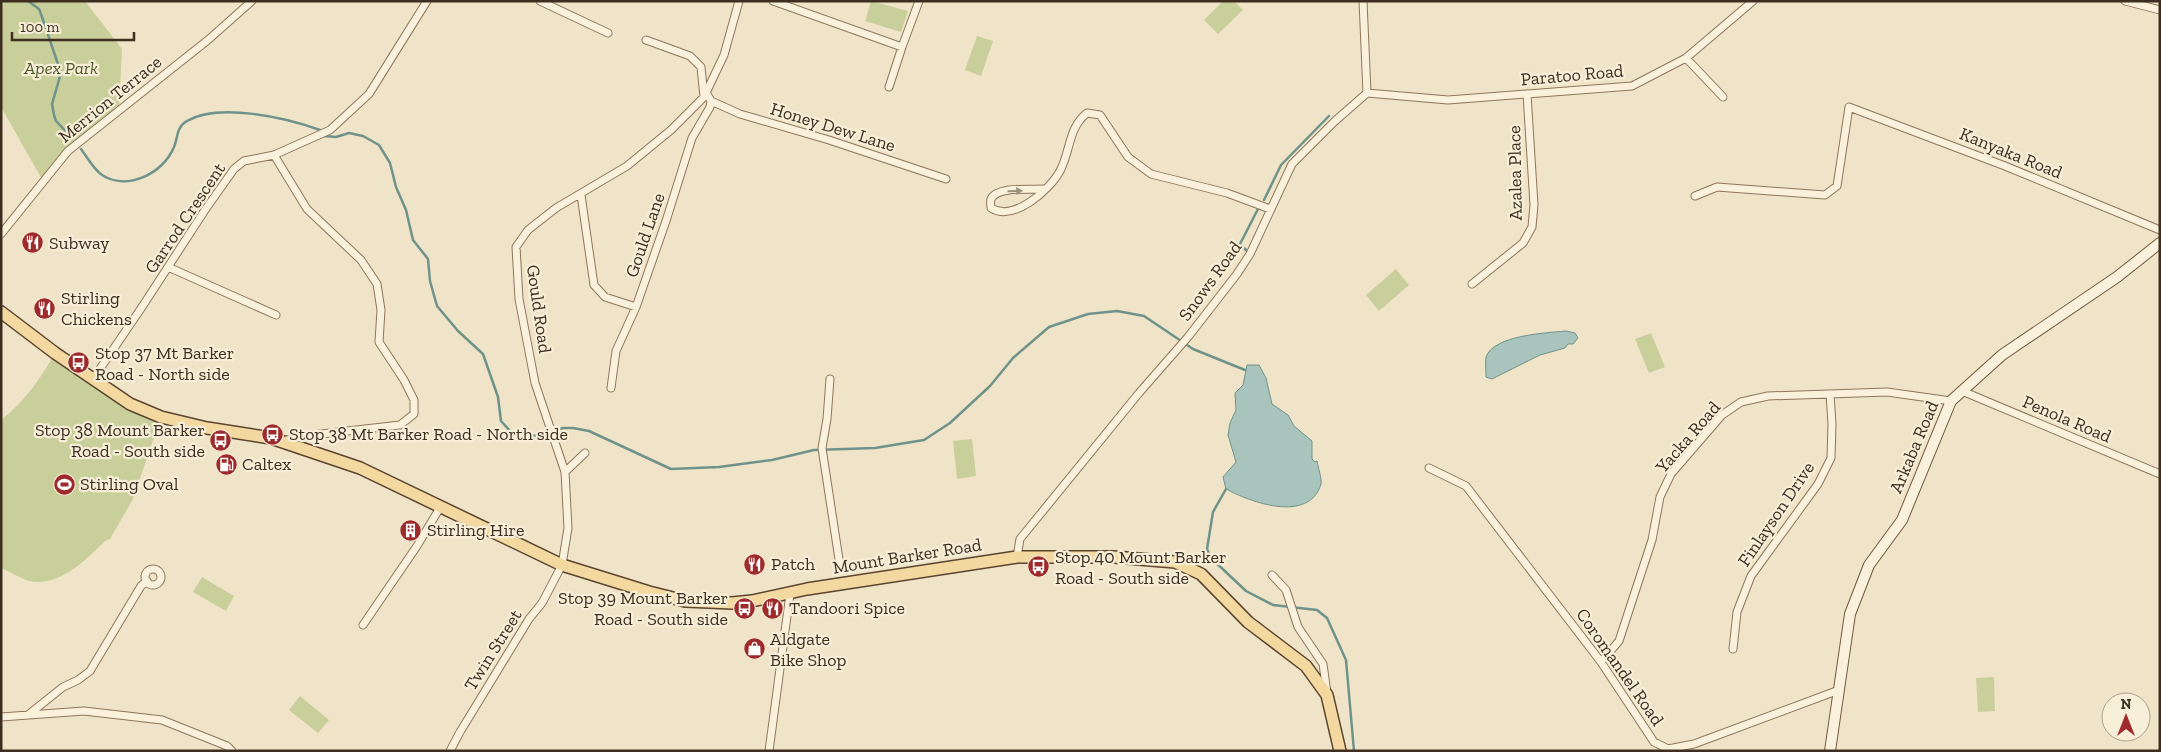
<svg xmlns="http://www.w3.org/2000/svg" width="2161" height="752" font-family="'Zilla Slab',serif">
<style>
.green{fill:#c9cf9b}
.water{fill:#a9c4bc;stroke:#6f938a}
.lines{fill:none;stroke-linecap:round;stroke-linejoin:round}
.stream{stroke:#6f938a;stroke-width:2.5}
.street-casing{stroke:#8d765c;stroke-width:9}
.secondary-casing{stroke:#6f573f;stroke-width:12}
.primary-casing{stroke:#5b4430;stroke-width:14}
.street{stroke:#faf1dc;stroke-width:7}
.secondary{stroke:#faf1dc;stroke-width:10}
.primary{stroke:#f3d9a0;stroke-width:11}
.oneway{fill:#9c907e}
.labels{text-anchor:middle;stroke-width:4.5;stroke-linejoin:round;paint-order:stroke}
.park-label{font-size:18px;font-style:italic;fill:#4d5a26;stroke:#f7eed8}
.street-label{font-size:18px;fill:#3d2e20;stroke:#f7eed8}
.poi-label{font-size:18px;fill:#3d2e20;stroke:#f7eed8;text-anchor:start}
</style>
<rect width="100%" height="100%" fill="#f0e4c8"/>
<path class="green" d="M1,1H85L122,49L119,110L99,125L43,181L1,107Z
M871,1L908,11L901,32L865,21Z
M1223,1H1234L1243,10L1218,34L1204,20Z
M977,36L993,41L981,76L965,70Z
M1396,269L1409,285L1379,311L1366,295Z
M1651,333L1665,367L1649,373L1635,339Z
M55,353L161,417L133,499L110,539L105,541C86,560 58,588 29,581C20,578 10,572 1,568V420C24,402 41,378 55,353Z
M972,439L976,476L957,479L953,441Z
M202,577L234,596L226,611L193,592Z
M1994,677L1995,711L1978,712L1976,678Z
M300,696L329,720L318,733L289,710Z"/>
<path class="water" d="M1566,331L1575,333L1578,338L1573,344H1568L1565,348L1540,355L1492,379L1486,377C1486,371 1485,363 1486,357C1494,335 1546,333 1566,331Z
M1247,365H1259L1266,378L1272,404L1288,415L1294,426L1312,441V459L1315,462L1317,461C1318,467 1322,479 1321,484C1309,524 1250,502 1226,489L1223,477L1236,462L1228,435L1230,423L1236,410L1235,393L1243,385Z"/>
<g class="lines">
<path class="stream" d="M28,1L39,9L41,14L61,73L52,104L54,115L56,121L72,138
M324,136L336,137L349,133L363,136L379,145L390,163L396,187L406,210L413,240L428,259L430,281L437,306L458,331L483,354L498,397L501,421L511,432L538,436L563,428H573L589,431L671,469L719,467L772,460L814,450L875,448L924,440L950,423L990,386L1013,358L1049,327L1088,314L1117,311L1144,316L1193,349L1245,370
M81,149C87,157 94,170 102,175C127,191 163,174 174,147C178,138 176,127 187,121C219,102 287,118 320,130
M1264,200L1281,165L1329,116
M1249,253L1240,244L1258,209
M1226,489L1213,512L1207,549L1211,558L1246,591L1273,605L1317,610L1327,618L1346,660L1354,751"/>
<defs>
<path id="street" d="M540,1L608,33
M773,1L902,47L919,1
M2125,1L2160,10
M646,40L690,56L701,67L704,97
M1686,58L1723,97
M889,87L902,47
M1367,93L1448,100L1632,86L1686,58L1753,1
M711,101L740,114L829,140L946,179
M274,155L307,209L361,260L377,284L381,310L379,342L404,380L414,400V414L400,425L304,436L283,441
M1043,189C1031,190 997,186 991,199C990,202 991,205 991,208C1013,222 1049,191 1060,171C1071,150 1068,128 1087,113L1100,115L1128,157L1151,174L1227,193L1270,209
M581,195L594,285L605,297L636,307
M1695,196L1717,187L1825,195L1837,186L1849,107L2005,166L2160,230
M1,234L68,151L208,40L252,1
M168,267L276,315
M1472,284L1523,243L1532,227L1534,205L1527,94
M93,379L142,307L205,210L234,169L244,161L274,155L330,130L369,94L427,1
M830,379L827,419L822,448L840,566
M611,388L616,351L636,307L666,221L692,138L710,107L711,101L707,94
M1962,391L2160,474
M1429,468L1466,486L1601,662L1654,742L1668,749L1694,744L1839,690
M565,472L585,453
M1017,557L1020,539L1139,393L1188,337L1237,274L1250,254L1292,164L1335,121L1367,93L1363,1
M145 577a8 8 0 1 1 16 0a8 8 0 1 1-16 0Z
M1272,575L1286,590L1298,627L1323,664L1327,693
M363,625L417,546L441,506
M1733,649L1737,612L1751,576L1818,484L1831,458L1832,424L1830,394
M1601,662L1619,641L1652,540L1660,497L1671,474L1722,415L1741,402L1768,396L1887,392L1951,401
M28,715L63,687L78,680L90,671L141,586L147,581
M1,717L84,711L162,720L227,746L232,751
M450,751L460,732L529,619L542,603L562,565L568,528L565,472L535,383L519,299L516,247L528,230L556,208L627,166L671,130L704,97L724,55L739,1
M769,751L790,594"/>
<path id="secondary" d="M1830,751L1850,614L1869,565L1902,520L1951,401L2002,355L2117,277L2160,243"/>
<path id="primary" d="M1,312L55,353L130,404L161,417L207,428L271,438L360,468L562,565L649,592L685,601L732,603L752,601L807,589L1017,557H1114L1175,562L1201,574L1248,622L1306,666L1327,695L1340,751"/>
</defs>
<use href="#street" class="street-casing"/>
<use href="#secondary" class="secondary-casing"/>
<use href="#primary" class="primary-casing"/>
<use href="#street" class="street"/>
<use href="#secondary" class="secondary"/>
<use href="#primary" class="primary"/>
</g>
<defs><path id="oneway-solid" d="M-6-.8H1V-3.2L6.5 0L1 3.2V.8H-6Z" transform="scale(1.25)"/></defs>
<use class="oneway" href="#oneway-solid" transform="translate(1015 191) rotate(-2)"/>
<defs>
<symbol id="restaurant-disc" viewBox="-11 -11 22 22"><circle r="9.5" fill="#9e2a2b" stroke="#f7eed8"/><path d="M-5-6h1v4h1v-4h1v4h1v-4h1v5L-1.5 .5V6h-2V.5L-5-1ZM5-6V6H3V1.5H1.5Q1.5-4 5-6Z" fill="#fff"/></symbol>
<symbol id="bus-disc" viewBox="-11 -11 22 22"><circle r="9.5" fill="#9e2a2b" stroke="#f7eed8"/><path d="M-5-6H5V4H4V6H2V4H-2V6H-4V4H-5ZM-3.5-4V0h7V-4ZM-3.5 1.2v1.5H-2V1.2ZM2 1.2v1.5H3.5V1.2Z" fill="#fff"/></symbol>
<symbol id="fuel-disc" viewBox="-11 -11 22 22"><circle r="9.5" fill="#9e2a2b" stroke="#f7eed8"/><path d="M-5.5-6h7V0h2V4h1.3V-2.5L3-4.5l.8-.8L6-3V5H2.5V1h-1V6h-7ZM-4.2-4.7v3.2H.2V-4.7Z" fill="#fff"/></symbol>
<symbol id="stadium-disc" viewBox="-11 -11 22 22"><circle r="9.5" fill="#9e2a2b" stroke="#f7eed8"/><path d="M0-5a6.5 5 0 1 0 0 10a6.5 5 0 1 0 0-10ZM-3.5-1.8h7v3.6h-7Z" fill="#fff"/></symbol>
<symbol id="building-disc" viewBox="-11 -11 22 22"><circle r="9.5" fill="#9e2a2b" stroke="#f7eed8"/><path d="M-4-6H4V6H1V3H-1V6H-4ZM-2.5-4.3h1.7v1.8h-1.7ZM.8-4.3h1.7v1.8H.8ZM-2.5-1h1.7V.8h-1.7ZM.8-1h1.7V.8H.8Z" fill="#fff"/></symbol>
<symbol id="shop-disc" viewBox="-11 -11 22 22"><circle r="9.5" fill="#9e2a2b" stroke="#f7eed8"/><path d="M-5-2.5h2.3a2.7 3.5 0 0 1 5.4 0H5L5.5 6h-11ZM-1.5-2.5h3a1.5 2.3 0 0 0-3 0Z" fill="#fff"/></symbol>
</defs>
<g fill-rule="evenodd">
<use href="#restaurant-disc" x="20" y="230" width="25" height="25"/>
<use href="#restaurant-disc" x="32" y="296" width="25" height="25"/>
<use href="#bus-disc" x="66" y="350" width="25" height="25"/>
<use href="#bus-disc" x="260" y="422" width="25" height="25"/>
<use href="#bus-disc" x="208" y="428" width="25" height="25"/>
<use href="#fuel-disc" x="214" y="452" width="25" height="25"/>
<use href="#stadium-disc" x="52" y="472" width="25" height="25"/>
<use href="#building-disc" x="398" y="518" width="25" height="25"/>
<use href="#restaurant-disc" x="742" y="552" width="25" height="25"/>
<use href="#bus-disc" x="1026" y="554" width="25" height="25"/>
<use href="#bus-disc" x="732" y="596" width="25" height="25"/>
<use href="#restaurant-disc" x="760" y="596" width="25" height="25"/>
<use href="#shop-disc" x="742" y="636" width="25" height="25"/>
</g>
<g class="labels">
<g class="park-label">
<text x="61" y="74">Apex Park</text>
</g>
<g class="street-label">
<text transform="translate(1572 75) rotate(-5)" y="6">Paratoo Road</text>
<text transform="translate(110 99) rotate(-39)" y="6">Merrion Terrace</text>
<text transform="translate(833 127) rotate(17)" y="6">Honey Dew Lane</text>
<text transform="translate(2011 153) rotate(22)" y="6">Kanyaka Road</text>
<text transform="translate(1515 173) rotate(-91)" y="6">Azalea Place</text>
<text transform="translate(185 218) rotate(-56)" y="6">Garrod Crescent</text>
<text transform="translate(645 235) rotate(-71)" y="6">Gould Lane</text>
<text transform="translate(1210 281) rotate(-54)" y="6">Snows Road</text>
<text transform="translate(539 309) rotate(82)" y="6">Gould Road</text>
<text transform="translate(2067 419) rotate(23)" y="6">Penola Road</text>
<text transform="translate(1688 437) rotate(-49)" y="6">Yacka Road</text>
<text transform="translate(1914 447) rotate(-67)" y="6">Arkaba Road</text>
<text transform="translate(1776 514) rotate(-56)" y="6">Finlayson Drive</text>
<text transform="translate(907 556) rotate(-9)" y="6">Mount Barker Road</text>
<text transform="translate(493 650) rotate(-58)" y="6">Twin Street</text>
<text transform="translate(1620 667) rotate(55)" y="6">Coromandel Road</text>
</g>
<g class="poi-label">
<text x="49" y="249">Subway</text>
<text x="61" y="304">Stirling<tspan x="61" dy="21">Chickens</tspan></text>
<text x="95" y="359">Stop 37 Mt Barker<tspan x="95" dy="21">Road - North side</tspan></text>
<text x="205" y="436" text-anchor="end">Stop 38 Mount Barker<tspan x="205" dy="21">Road - South side</tspan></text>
<text x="289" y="440">Stop 38 Mt Barker Road - North side</text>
<text x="242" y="470">Caltex</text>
<text x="80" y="490">Stirling Oval</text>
<text x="427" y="536">Stirling Hire</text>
<text x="1055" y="563">Stop 40 Mount Barker<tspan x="1055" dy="21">Road - South side</tspan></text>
<text x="771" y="570">Patch</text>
<text x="728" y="604" text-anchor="end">Stop 39 Mount Barker<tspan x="728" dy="21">Road - South side</tspan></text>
<text x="789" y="614">Tandoori Spice</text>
<text x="770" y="645">Aldgate<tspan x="770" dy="21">Bike Shop</tspan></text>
</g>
</g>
<rect width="2161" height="752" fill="none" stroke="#3d2e20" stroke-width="5"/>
<g transform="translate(2126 717)"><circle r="24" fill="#f7eed8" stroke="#ada18e"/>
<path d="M0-4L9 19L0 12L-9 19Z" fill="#9e2a2b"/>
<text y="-8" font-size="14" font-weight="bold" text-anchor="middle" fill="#3d2e20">N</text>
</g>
<path d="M12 32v8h122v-8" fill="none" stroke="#3d2e20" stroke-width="2.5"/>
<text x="20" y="32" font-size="15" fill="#3d2e20" stroke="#f7eed8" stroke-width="4" paint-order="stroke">100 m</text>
</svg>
